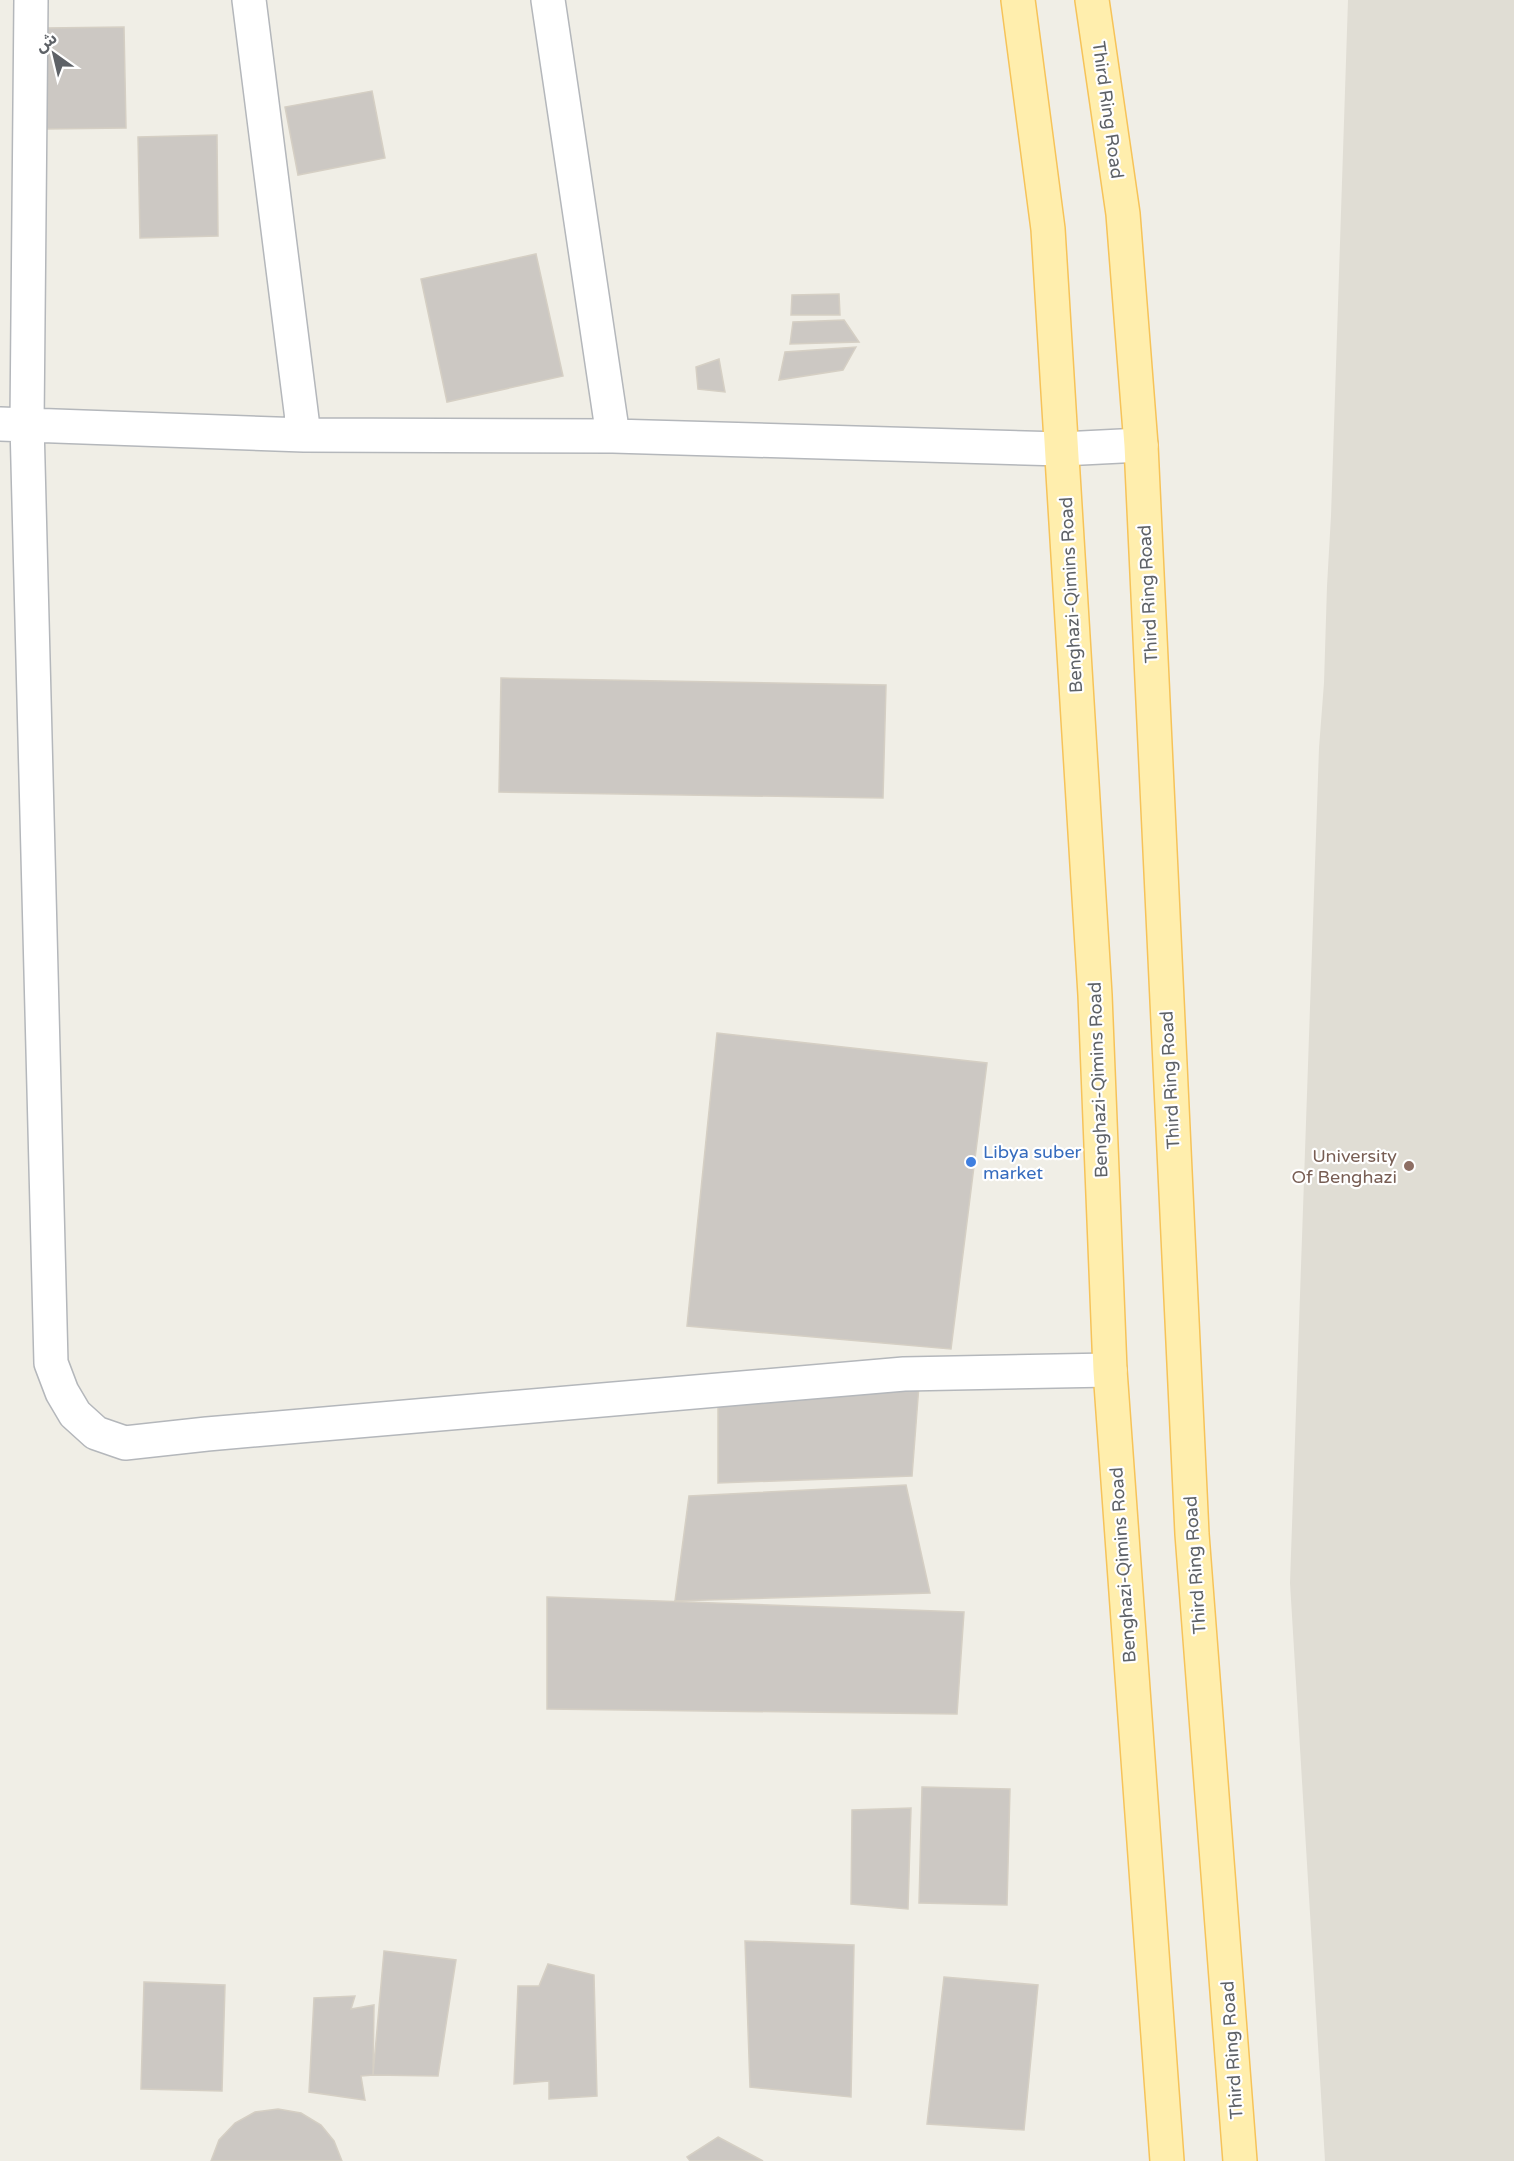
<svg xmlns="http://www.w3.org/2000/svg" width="1514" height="2161" font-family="'Varela Round','Noto Sans Arabic',sans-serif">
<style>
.education{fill:#e0ddd4}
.building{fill:#ccc8c3;stroke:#d5cfc4;stroke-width:1.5}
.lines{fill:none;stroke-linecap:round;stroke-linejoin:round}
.street-casing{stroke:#b4b7bb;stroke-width:36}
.primary-casing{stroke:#f6c359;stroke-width:36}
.street{stroke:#fff;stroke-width:33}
.primary{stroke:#ffeead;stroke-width:33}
.shop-dot{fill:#3f7fe0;stroke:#fff;stroke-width:2}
.education-dot{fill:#8d6e63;stroke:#fff;stroke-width:2}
.labels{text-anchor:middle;stroke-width:4.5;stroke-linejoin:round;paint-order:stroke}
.street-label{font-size:18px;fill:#5e6267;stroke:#fff}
.shop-label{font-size:18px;fill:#366cbe;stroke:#fff;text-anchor:start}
.education-label{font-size:18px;fill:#785e54;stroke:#fff;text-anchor:end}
</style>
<rect width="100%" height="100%" fill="#f0eee6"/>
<path class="education" d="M1348,0H1514V2161H1325L1290,1583L1319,748L1324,683L1327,586L1331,516Z"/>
<path class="building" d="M124,27L126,128L46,129L45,28Z
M372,91L385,158L298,175L285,107Z
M217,135L218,236L140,238L138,137Z
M536,254L563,376L447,402L421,279Z
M839,294L840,315H791L792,295Z
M844,320L859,342L790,344L793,322Z
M856,347L843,370L779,380L785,352Z
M719,359L725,392L698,389L696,367Z
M501,678L886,685L883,798L499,792Z
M717,1033L987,1063L951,1349L687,1326Z
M919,1385L912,1476L718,1483V1400Z
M906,1485L930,1593L675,1601L689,1496Z
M547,1597L964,1612L957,1714L547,1709Z
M922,1787L1010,1789L1007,1905L919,1903Z
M911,1808L908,1909L851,1904L852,1810Z
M745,1941L854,1945L851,2097L750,2087Z
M384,1951L456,1960L438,2076L373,2075Z
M548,1964L594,1975L597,2096L549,2099V2081L514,2084L518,1986H539Z
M944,1977L1038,1985L1024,2130L927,2124Z
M144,1982L225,1985L222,2091L141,2089Z
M355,1996L351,2009L374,2005L373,2075L361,2076L365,2100L309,2092L314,1998Z
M278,2109L301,2113L321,2125L334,2141L342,2161H211L219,2140L235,2123L255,2112Z
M718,2137L763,2161H690L687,2157Z"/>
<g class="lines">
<defs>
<path id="street" d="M31,0L27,424L51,1363L62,1392L75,1414L96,1433L125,1443L207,1434L904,1374L1110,1370
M249,0L304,435
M548,0L613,436
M0,424L304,435L613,436L1062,449L1141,445"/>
<path id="primary" d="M1018,0L1048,229L1095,995L1110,1370L1167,2161
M1092,0L1123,214L1141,445L1192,1534L1240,2161"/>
</defs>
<use href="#street" class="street-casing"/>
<use href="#primary" class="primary-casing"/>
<use href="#street" class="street"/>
<use href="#primary" class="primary"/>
</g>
<circle class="shop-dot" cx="971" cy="1162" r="6"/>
<circle class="education-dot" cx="1409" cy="1166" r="6"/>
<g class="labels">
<g class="street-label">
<text transform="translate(1108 110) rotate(82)" y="6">Third Ring Road</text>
<text transform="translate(1148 594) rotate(-93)" y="6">Third Ring Road</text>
<text transform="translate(1071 595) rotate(-93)" y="6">Benghazi-Qimins Road</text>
<text transform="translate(1098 1080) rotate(-92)" y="6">Benghazi-Qimins Road</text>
<text transform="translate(1170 1080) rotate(-93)" y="6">Third Ring Road</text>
<text transform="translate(1123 1565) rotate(-94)" y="6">Benghazi-Qimins Road</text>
<text transform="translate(1195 1565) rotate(-94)" y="6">Third Ring Road</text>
<text transform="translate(1232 2050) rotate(-94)" y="6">Third Ring Road</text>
</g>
<g class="shop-label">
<text x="983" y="1158">Libya suber<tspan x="983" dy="21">market</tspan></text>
</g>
<g class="education-label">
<text x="1397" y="1162">University<tspan x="1397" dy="21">Of Benghazi</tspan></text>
</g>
</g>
<g transform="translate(54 54) rotate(326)" stroke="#ffffff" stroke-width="4.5" paint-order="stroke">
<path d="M0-4.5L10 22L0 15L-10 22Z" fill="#5e6267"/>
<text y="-9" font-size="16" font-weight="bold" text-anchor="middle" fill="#5e6267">ش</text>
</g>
</svg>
